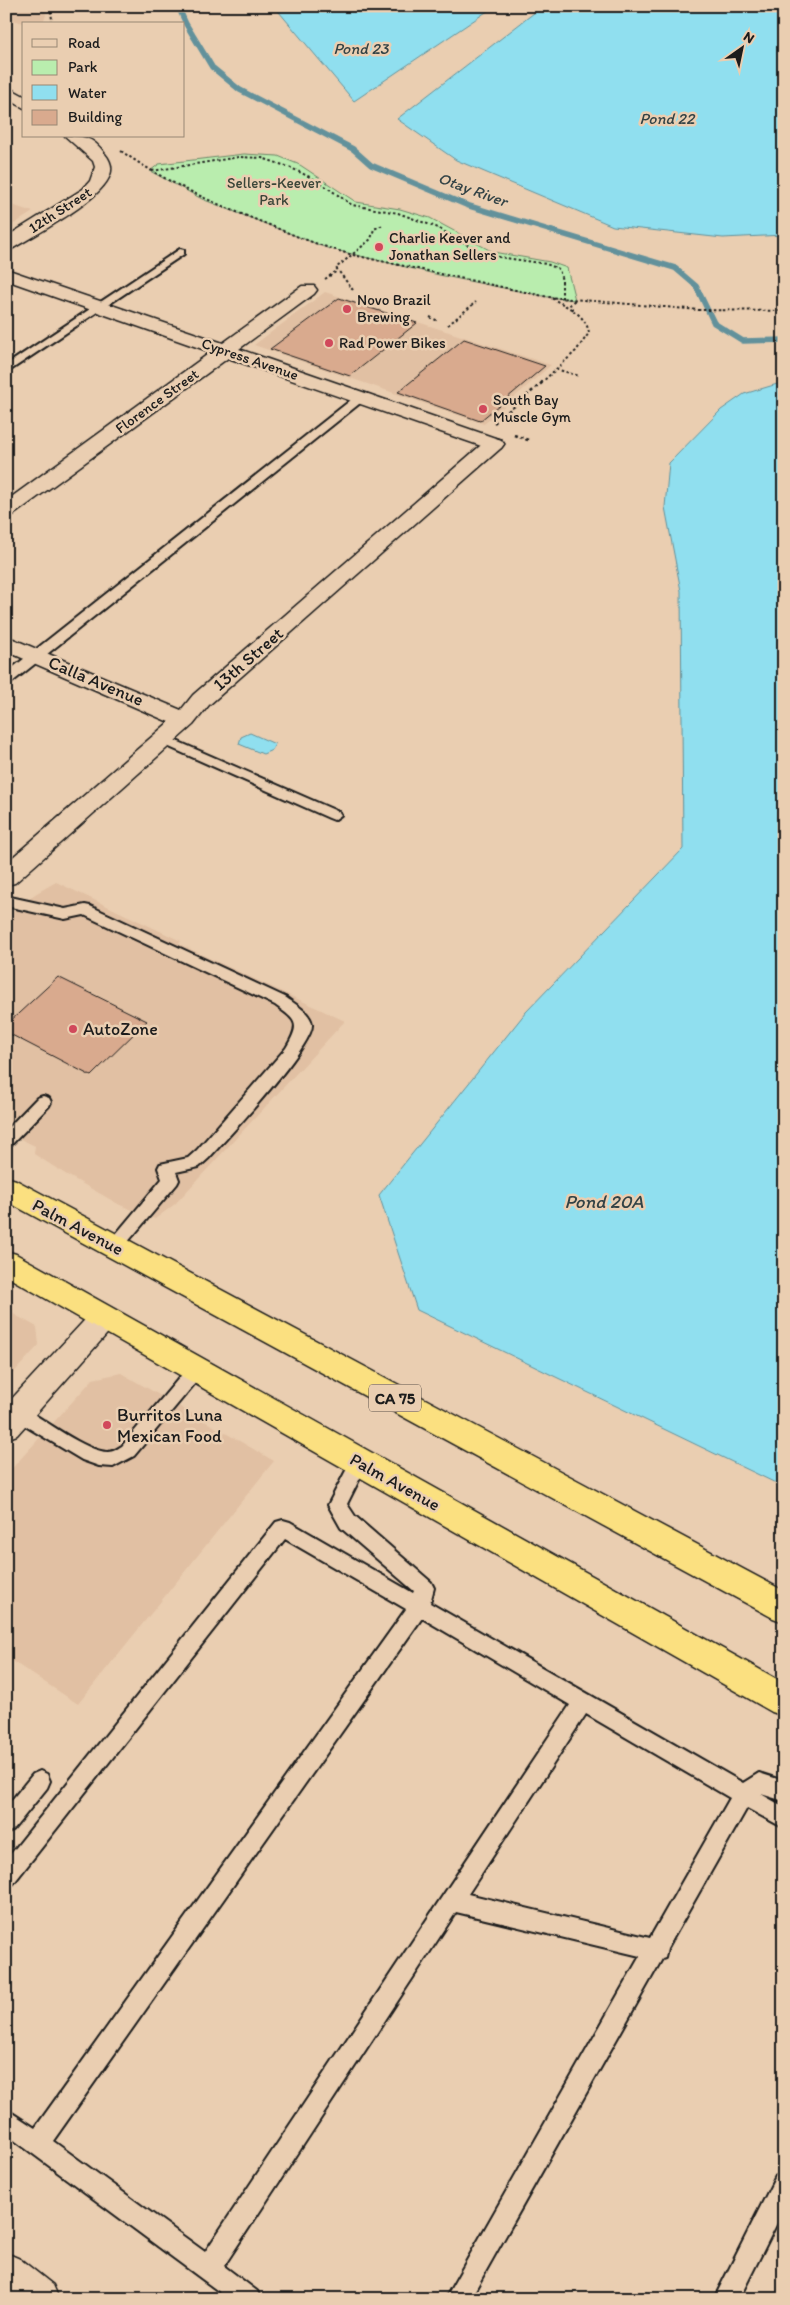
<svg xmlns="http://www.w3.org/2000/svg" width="790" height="2305" font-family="Itim,sans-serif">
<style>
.built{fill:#e1c0a3}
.green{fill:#b9edae;stroke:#6a8465}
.water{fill:#90dfef;stroke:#62919b}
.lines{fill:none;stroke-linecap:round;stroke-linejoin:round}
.stream{stroke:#62919b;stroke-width:5.5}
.building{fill:#d9aa8e;stroke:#1c1c1c}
.lane-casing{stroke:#1c1c1c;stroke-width:4}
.street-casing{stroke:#1c1c1c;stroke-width:3}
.secondary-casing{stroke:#1c1c1c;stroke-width:3}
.highway-casing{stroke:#1c1c1c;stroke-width:3}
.path-far1{stroke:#1c1c1c;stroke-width:2;stroke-dasharray:2.5 2.5;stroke-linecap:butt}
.path{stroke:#1c1c1c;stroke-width:2.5;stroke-dasharray:3 3;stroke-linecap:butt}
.lane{fill:#eaceb1;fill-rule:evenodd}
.street{fill:#eaceb1;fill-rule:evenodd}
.secondary{fill:#eaceb1;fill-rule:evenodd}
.highway{fill:#fbe080;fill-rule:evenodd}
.poi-dot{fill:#d1495b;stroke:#eaceb1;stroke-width:2}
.labels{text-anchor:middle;stroke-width:5;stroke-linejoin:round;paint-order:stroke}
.far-park-label{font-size:15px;fill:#3b4639;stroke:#eaceb1}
.far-street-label{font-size:15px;fill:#1c1c1c;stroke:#eaceb1}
.far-poi-label{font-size:15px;fill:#1c1c1c;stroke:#eaceb1;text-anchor:start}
.far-water-label{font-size:16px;font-style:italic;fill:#334346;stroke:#eaceb1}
.shield{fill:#eaceb1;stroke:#5a5149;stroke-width:1}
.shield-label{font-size:16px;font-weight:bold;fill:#1c1c1c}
.street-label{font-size:18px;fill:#1c1c1c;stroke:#eaceb1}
.poi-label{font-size:18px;fill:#1c1c1c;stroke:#eaceb1;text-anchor:start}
.water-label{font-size:19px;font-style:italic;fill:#334346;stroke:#eaceb1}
</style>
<rect width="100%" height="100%" fill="#eaceb1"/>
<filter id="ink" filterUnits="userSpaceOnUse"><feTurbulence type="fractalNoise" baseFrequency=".02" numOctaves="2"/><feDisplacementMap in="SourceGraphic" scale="10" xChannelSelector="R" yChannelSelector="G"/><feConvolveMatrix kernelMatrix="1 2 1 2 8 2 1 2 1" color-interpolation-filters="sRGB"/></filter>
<g filter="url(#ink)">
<path class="built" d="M6,6H44L46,15L42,24H27L6,18Z
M6,203L33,212L6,229Z
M325,292L551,365L484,424L254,345Z
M56,882L181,941L179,944L345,1021L175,1204L155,1219L120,1205L67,1175L34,1154L35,1146L6,1132V917L35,894Z
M6,1310L37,1327L39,1345L6,1381Z
M121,1373L274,1461L78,1704L6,1657V1475L93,1379Z"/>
<path class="green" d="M244,154L278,156L300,165L356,202L400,209L430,218L493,252L550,262L567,268L575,300L548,297L439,275L327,248L202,199L150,171L159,164Z"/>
<path class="water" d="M274,6H495L354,101Z
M543,6H784V235L723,238L613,226L456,160L397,119Z
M784,382V1487L417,1310L379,1195L526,1012L683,849L681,591L665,507L669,463L721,410L744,394Z
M250,733L275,744L272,750L263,754L239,744L241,737Z"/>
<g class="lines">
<path class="stream" d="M178,6L186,24L212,67L240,90L353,149L371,165L466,205L675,268L696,286L714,323L743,341L784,340"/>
</g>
<path class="building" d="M339,298L417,323L350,376L270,349Z
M464,339L545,366L480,421L398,392Z
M58,977L147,1021L91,1076L6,1032V1025Z"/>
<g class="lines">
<defs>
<path id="lane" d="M180,249L184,250V254L6,373V365Z
M360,395L364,396L366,398L364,400L11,683L6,684V673L356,396Z
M163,735L339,812L341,815L334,820L329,818L158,742L156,739L158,736Z
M6,896L65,909L85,905L90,906L285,997C295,1004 310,1012 312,1024C315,1045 226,1139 209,1158L199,1167L176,1172L179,1180L177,1184L120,1251L114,1253L108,1251L106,1246L162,1179L158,1168L160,1164L188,1158L197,1150L286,1048C301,1023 297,1021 275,1005L84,915L65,919L6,906Z
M43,1096L49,1098L51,1102L49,1106L12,1144L6,1146V1130L37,1098Z
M196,1363L202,1365L205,1370L202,1375L134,1456L113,1467L99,1466L82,1460L12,1418L9,1413L12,1408L18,1406L24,1408C43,1419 87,1452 108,1452C113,1452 117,1449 122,1446L190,1365Z
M359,1454L365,1457L368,1462L347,1504L355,1516L431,1582L434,1588L430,1603L743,1783L759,1773L784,1781V1801L761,1794L784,1807V1828L747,1808L667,1949L665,1958L662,1959L470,2299H445L640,1956L456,1912L224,2266L257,2291L261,2299H229L6,2134V2109L35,2128L406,1609L285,1539L13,1884L6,1887V1860L276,1522L283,1520L290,1522L413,1593L414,1591L341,1528L328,1505L353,1457ZM422,1618L570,1705L205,2252L53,2141ZM586,1714L730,1798L650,1938L468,1894Z
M40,1771L47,1774L50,1781L47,1788L13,1830L6,1833V1807L33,1774Z
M784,2173V2209L739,2299H714L776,2176Z"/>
<path id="street" d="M6,86L24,96V108L6,98Z
M65,136C84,136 93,137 105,154C110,160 113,167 110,175C101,201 36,234 12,249L6,250V237L83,189L90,181L95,167L93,161Z
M6,269L223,343L302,286H314L317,290L314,294L239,349L501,440L504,444L501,448L494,450L487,448L228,358L13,515L6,517V501L211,352L6,280Z
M104,1306L114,1310L119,1318L114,1326L17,1435L6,1439V1405L94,1310Z
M6,2253L20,2259L53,2285L59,2299L6,2298Z"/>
<path id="secondary" d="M494,438L501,440L504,444L501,448L209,705L193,725L15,883L6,885V863L169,722L6,651V636L181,710L193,695L487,440Z"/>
<path id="highway" d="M6,1177L16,1180L784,1591V1622L773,1618L6,1201Z
M6,1251L16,1254L784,1683V1716L772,1712L6,1276Z"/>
</defs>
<use href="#lane" class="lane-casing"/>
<use href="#street" class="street-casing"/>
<use href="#secondary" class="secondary-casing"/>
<use href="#highway" class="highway-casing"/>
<path class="path-far1" d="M50,6L52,19L50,24
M121,151C169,184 213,203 267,224C295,236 323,247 353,255L548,297L699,310L784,311
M152,171L239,157L262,158L289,167L318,181L352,205L398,213L436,227L486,255L546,264L559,269L562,281V298
M325,279L337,271
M353,290L336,268L371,239L374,229L383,225
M573,310L570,304L575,300
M430,317L438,321
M448,325L476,302
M556,369L579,376
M541,383L576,351L589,333C586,314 566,306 551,298"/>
<path class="path" d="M494,423L543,382
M514,435L528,440"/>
<use href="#lane" class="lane"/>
<use href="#street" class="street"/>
<use href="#secondary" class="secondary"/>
<use href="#highway" class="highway"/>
</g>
</g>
<g class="poi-dot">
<circle cx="379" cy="247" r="5"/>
<circle cx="347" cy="309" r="5"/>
<circle cx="329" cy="343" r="5"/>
<circle cx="483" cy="409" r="5"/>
<circle cx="73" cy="1029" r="5"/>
<circle cx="107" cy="1425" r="5"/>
</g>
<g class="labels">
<g class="far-park-label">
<text x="274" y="188">Sellers-Keever<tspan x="274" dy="17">Park</tspan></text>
</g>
<g class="far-street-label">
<text transform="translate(60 210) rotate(-33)" y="5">12th Street</text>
<text transform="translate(250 359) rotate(19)" y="5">Cypress Avenue</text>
<text transform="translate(157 401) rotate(-36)" y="5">Florence Street</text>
</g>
<g class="far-poi-label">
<text x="389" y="243">Charlie Keever and<tspan x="389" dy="17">Jonathan Sellers</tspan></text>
<text x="357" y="305">Novo Brazil<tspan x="357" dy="17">Brewing</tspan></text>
<text x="339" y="348">Rad Power Bikes</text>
<text x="493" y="405">South Bay<tspan x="493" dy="17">Muscle Gym</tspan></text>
</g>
<g class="far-water-label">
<text x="361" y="54">Pond 23</text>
<text x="667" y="124">Pond 22</text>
<text transform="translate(473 189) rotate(20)" y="6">Otay River</text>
</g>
<rect class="shield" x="369" y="1384.5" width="52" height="27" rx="4"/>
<g class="shield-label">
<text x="395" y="1404">CA 75</text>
</g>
<g class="street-label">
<text transform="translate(248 659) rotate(-41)" y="6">13th Street</text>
<text transform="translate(96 681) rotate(23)" y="6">Calla Avenue</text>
<text transform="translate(78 1227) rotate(28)" y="6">Palm Avenue</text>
<text transform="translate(395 1482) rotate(29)" y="6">Palm Avenue</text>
</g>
<g class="poi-label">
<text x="83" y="1035">AutoZone</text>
<text x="117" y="1421">Burritos Luna<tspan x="117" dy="21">Mexican Food</tspan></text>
</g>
<g class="water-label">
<text x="604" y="1208">Pond 20A</text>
</g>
</g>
<rect width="790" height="2305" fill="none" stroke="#eaceb1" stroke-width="25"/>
<rect x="12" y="12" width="765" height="2280" fill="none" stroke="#1c1c1c" stroke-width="2" filter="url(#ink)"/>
<rect x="22" y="22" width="162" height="115" fill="#eaceb1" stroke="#988775"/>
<rect x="32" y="39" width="25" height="8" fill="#eaceb1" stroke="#988775"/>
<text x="68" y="48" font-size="15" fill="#1c1c1c">Road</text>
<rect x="32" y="60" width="25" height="15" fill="#b9edae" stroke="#988775"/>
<text x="68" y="72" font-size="15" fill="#1c1c1c">Park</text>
<rect x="32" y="85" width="25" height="15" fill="#90dfef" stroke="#988775"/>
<text x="68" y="98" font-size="15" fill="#1c1c1c">Water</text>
<rect x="32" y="110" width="25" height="15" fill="#d9aa8e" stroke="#988775"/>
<text x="68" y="122" font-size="15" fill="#1c1c1c">Building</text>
<g transform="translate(742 48) rotate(33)" stroke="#eaceb1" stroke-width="4" paint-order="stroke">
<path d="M0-4L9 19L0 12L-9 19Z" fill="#1c1c1c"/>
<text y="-8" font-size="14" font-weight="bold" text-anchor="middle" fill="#1c1c1c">N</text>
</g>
</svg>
